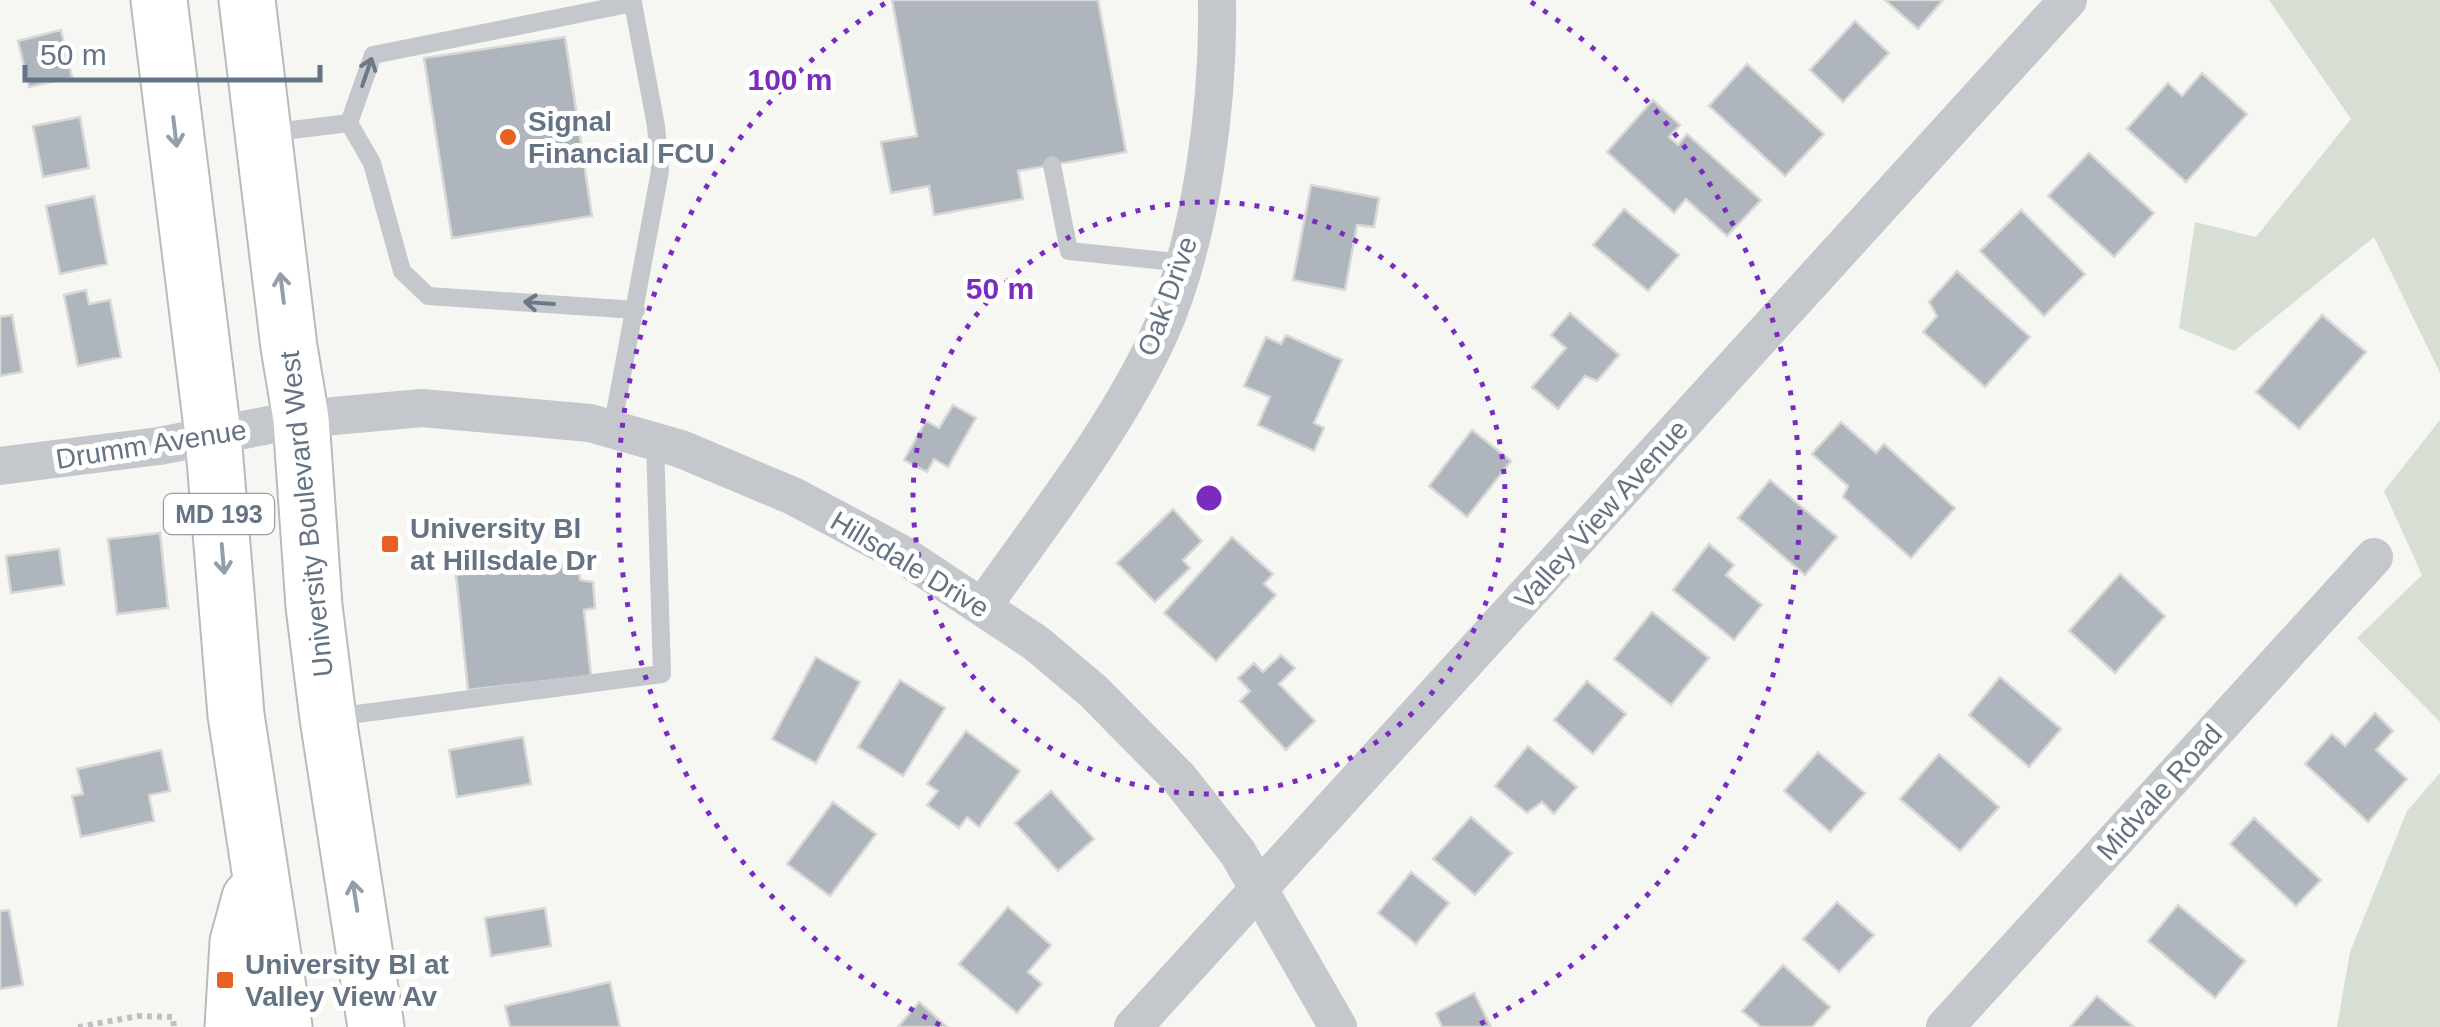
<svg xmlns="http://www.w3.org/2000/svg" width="2440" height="1027" font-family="Arial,sans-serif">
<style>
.green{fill:#d7ded4}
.building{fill:#afb5bc;stroke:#d8d8d6;stroke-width:2.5}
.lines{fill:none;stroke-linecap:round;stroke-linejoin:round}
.primary-casing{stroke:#b7bbbf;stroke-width:59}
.path{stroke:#bec0c2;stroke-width:6;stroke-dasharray:5 5;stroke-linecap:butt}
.service{stroke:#c4c7cb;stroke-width:18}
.minor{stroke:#c4c7cb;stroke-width:38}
.primary{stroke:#fff;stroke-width:55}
.oneway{stroke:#6a7888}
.oneway2{stroke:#939eaa}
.ring{fill:none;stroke:#7b2cbf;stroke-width:5;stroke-dasharray:5 10}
.poi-dot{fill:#e86122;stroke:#fff;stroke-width:4}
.labels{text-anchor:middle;stroke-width:10;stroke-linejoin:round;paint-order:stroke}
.shield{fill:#fff;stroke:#939eaa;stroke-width:2.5}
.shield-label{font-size:25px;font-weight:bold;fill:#657485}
.poi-label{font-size:28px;font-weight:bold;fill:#657485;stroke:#fff;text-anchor:start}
.street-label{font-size:28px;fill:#657485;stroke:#fff}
.centre{fill:#7b2cbf;stroke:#fff;stroke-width:5}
.ring-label{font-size:30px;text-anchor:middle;font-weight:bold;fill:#7b2cbf;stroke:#fff;stroke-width:10;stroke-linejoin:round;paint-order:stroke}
</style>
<rect width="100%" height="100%" fill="#f6f7f3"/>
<path class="green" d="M2269,0H2440V373L2374,237L2234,351L2179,328L2195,222L2256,237L2351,119Z
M2440,420V722L2357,638L2422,575L2384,491Z
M2440,773V1027H2337L2350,952L2407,811Z"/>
<path class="building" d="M892,0H1098L1126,152L1018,171L1023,199L934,215L929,186L891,193L881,142L917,136Z
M1885,0H1943L1918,29Z
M1855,21L1889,53L1843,102L1810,70Z
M61,30L72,77L29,87L18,41Z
M565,37L592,216L452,238L424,58Z
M1747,64L1824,134L1785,176L1709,106Z
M2202,73L2247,114L2186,182L2127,129L2168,83L2182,96Z
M1653,100L1680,125L1669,137L1678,145L1687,134L1761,200L1727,236L1686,199L1674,213L1607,152Z
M80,117L89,168L43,177L33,126Z
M2089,153L2154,213L2114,257L2048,196Z
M1311,185L1379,198L1374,227L1357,225L1345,290L1293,280Z
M94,196L107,264L60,274L46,206Z
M1624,209L1679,255L1648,291L1593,245Z
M2021,210L2085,274L2044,316L1980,251Z
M1957,271L2030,337L1985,387L1923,332L1937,316L1929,302Z
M86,290L89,304L110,300L121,357L78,366L64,295Z
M1570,313L1619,355L1597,381L1585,376L1558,409L1532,387L1566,348L1551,335Z
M12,315L22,372L0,376V317Z
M2322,315L2366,352L2299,429L2256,392Z
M1286,335L1342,360L1314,423L1324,428L1314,451L1258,425L1270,397L1244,386L1266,337L1281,344Z
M953,405L976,418L948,467L934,459L927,472L904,460L926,421L939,428Z
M1841,422L1876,453L1884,444L1955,508L1911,558L1843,497L1848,486L1812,454Z
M1472,430L1511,461L1467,517L1429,486Z
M1770,480L1837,537L1805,575L1738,518Z
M1173,509L1202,541L1183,560L1190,568L1155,602L1117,563Z
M160,533L168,608L117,614L108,539Z
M1232,537L1273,574L1264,584L1276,595L1216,661L1164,613Z
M1709,544L1734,565L1726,575L1762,605L1734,640L1673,590Z
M59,549L64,585L11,593L6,556Z
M578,560L580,580L593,582L595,608L584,610L591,676L468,690L456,575Z
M2120,574L2165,616L2115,673L2069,631Z
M1652,612L1709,658L1671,705L1614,659Z
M1281,655L1295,668L1279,684L1315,721L1286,750L1240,701L1250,691L1238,678L1254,663L1263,672Z
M816,657L860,682L816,763L772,739Z
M2000,677L2061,729L2029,767L1969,715Z
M900,680L945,708L903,776L858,747Z
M1587,681L1626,714L1593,754L1554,720Z
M2375,713L2393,731L2376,750L2407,779L2368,822L2305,764L2332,734L2345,746Z
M966,731L1020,771L979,827L967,817L959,828L927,805L938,791L927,784Z
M523,737L531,784L457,797L449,750Z
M1528,746L1577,787L1554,814L1542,802L1527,813L1495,786Z
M161,750L170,791L149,795L154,821L81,837L72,796L83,794L77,769Z
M1818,752L1865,793L1830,832L1784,791Z
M1939,754L1999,807L1960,851L1900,799Z
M1051,791L1094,839L1058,871L1015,823Z
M833,802L876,834L830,896L787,864Z
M1471,817L1512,853L1475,895L1433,859Z
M2254,818L2321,880L2296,906L2230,844Z
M1411,872L1449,903L1416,944L1378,913Z
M1837,902L1874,935L1839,972L1803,939Z
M2178,905L2245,961L2215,998L2148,941Z
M1008,907L1051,945L1028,972L1042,984L1017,1013L959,964Z
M545,908L551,946L491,956L485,918Z
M9,910L23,985L0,989V911Z
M1783,965L1830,1007L1812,1027H1761L1742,1011Z
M610,982L620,1027H510L505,1006Z
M1474,993L1491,1027H1442L1436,1013Z
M2097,996L2134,1027H2070Z
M919,1002L947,1027H898Z"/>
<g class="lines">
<defs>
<path id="primary" d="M159,0L213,435L236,715L284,1027
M247,0L289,347L301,419L314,606L328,718L376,1027
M233,1027L238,942L250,898"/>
</defs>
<use href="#primary" class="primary-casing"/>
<path class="path" d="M78,1027L138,1016L173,1017L174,1027"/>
<path class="service" d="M268,133L349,123
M1052,165L1069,251L1185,263
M612,429L660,171L656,126L633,3L373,55L349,123L372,163L402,271L428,296L636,310
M334,717L662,674L655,442"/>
<path class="minor" d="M0,466L159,446L301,419L422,408L590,423L681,449L793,496L900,553L1036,643L1093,691L1179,778L1238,853L1338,1027
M983,606C1044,519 1113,433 1158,337C1201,244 1219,102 1217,0
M1133,1027L2068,0
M1945,1027L2374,557"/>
<use href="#primary" class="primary"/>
</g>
<defs><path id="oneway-shaft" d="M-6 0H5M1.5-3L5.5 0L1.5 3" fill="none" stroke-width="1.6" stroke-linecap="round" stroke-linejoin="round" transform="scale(2.5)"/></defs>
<g class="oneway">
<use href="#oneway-shaft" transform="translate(367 72) rotate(-71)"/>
<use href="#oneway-shaft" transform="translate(539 303) rotate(-176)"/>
</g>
<g class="oneway2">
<use href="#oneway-shaft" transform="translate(175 132) rotate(83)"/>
<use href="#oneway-shaft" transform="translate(282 288) rotate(-97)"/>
<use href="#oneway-shaft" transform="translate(223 559) rotate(85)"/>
<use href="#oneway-shaft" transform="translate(355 896) rotate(-99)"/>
</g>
<g class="ring">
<circle cx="1209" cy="498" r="296"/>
<path d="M940 1025A592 592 0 0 1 887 2M1531 2A592 592 0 0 1 1478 1025"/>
</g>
<g class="poi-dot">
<circle cx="508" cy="137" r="10"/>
<rect x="380" y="534" width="20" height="20" rx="5"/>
<rect x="215" y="970" width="20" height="20" rx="5"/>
</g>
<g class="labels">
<rect class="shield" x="164" y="494" width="110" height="40" rx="8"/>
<g class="shield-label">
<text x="219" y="523">MD 193</text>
</g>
<g class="poi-label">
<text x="528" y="131">Signal<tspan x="528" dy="32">Financial FCU</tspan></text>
<text x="410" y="538">University Bl<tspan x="410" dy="32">at Hillsdale Dr</tspan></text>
<text x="245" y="974">University Bl at<tspan x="245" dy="32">Valley View Av</tspan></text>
</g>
<g class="street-label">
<text transform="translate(1167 296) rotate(-70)" y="10">Oak Drive</text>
<text transform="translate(151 444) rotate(-9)" y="10">Drumm Avenue</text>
<text transform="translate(306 514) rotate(-96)" y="10">University Boulevard West</text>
<text transform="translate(1601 514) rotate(-48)" y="10">Valley View Avenue</text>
<text transform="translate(910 564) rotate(31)" y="10">Hillsdale Drive</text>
<text transform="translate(2159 792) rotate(-48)" y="10">Midvale Road</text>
</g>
</g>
<circle cx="1209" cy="498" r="15" class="centre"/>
<g class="ring-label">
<text x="790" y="90">100 m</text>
<text x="1000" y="299">50 m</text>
</g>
<path d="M25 65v15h295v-15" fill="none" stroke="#657485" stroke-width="5"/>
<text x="40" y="65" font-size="30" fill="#657485" stroke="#ffffff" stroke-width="8" paint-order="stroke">50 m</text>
</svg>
